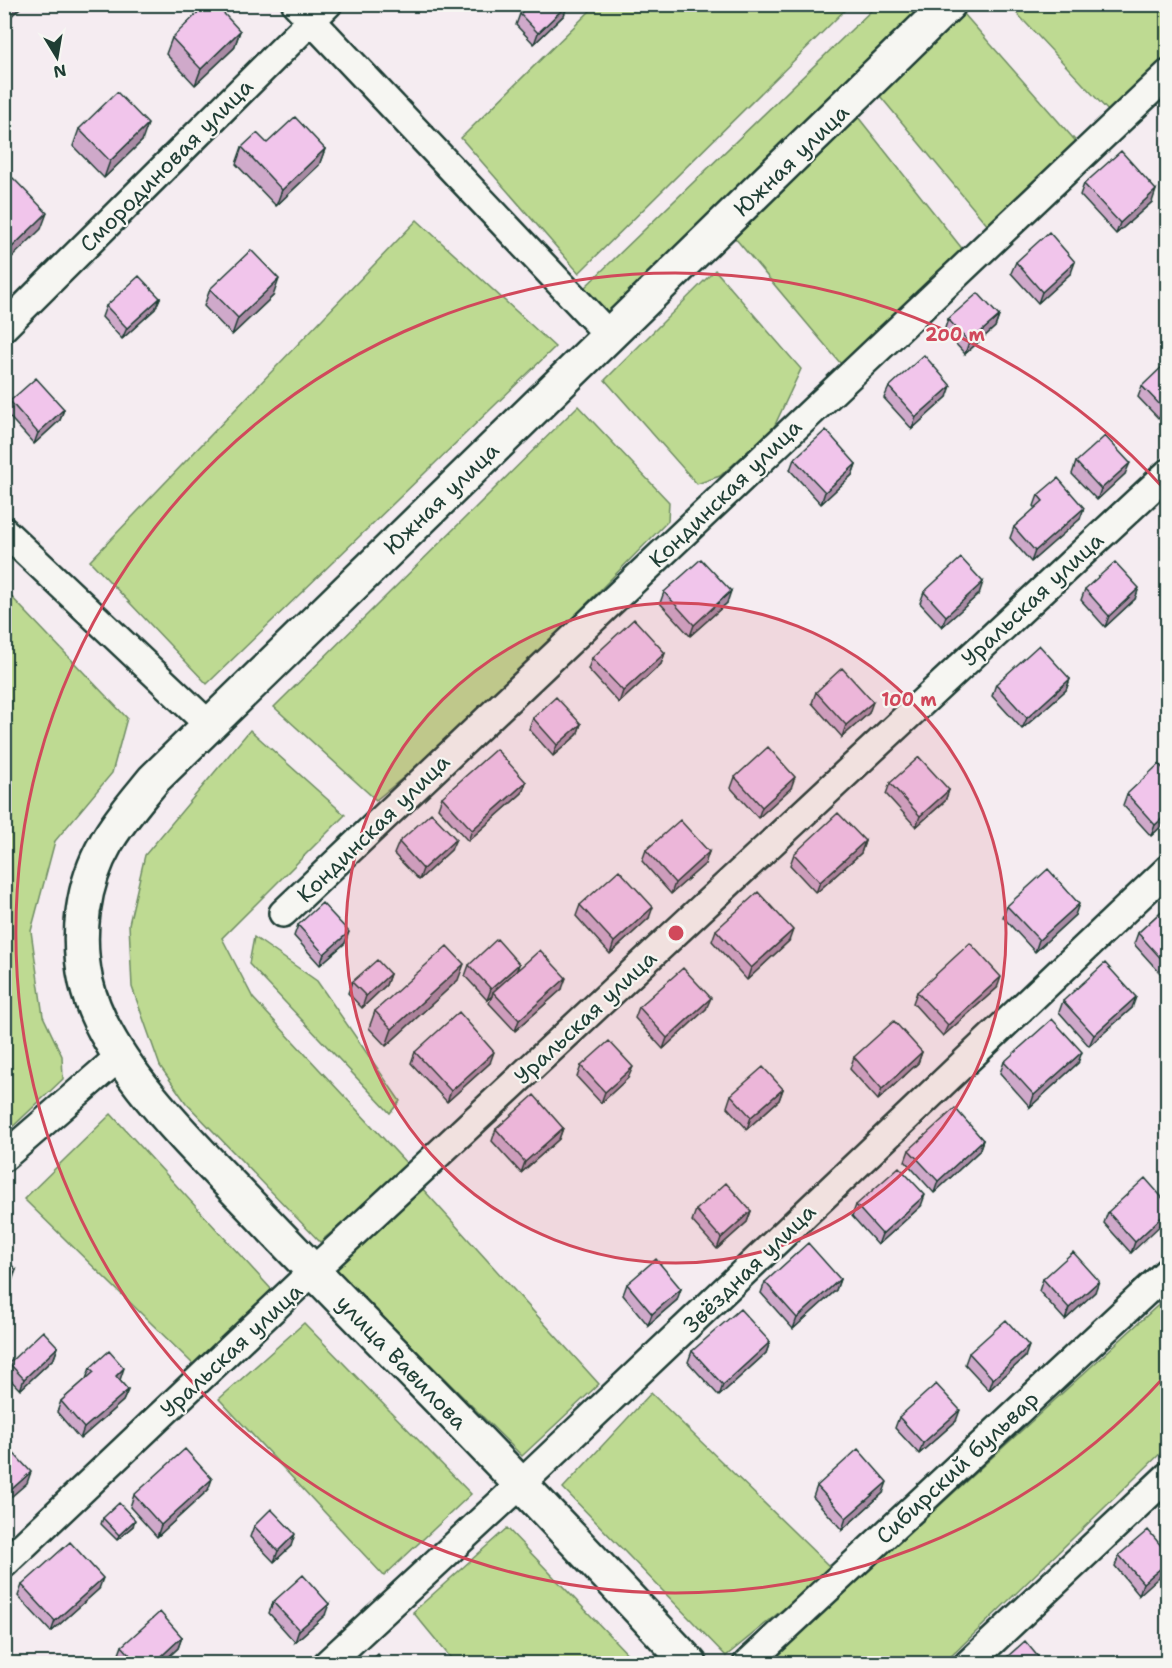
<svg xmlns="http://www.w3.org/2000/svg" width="1172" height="1668" font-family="'Shantell Sans',sans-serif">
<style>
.green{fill:#beda92;stroke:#6e8c63;stroke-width:1.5}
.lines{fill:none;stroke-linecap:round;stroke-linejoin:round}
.minor-casing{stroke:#1f3d34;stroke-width:32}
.tertiary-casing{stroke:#1f3d34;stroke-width:38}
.minor{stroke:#f6f6f2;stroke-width:27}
.tertiary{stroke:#f6f6f2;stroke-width:33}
.wall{fill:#cfa9ca;stroke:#1f3d34;stroke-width:1.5}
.shaded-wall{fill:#a98aa4;stroke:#1f3d34;stroke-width:1.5}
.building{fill:#f1c5eb;stroke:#1f3d34;stroke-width:1.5}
.ring{fill:none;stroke:#d1495b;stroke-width:3}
.labels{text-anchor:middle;stroke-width:4.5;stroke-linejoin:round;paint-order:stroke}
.street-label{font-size:22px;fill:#1f3d34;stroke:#f6f6f2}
.centre{fill:#d1495b;stroke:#f6f6f2;stroke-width:3}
.ring-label{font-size:18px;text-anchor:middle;font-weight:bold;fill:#d1495b;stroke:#f6f6f2;stroke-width:4.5;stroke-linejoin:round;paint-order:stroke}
</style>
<rect width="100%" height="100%" fill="#f5ecf1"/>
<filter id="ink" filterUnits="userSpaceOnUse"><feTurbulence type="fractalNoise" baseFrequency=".0167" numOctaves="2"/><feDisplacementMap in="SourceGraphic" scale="12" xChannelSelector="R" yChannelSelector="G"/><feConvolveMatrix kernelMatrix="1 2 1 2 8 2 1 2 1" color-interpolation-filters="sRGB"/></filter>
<g filter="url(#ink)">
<path class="green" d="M597,4L850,5L579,273L461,138Z
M877,5H928L610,316L584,288Z
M1009,5H1167V58L1111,114Z
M964,14L1080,146L988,226L880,96Z
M858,117L964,251L841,364L735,238Z
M417,220L555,347L207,684L90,561Z
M715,270L801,369L773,429L720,476L697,484L605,380Z
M578,406L669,502L668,521L466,726L376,800L274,707Z
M5,590L127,718L112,773L55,841L31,931L43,1016L62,1056L63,1079L5,1134Z
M250,730L345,815L222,938L253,998L409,1166L320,1242L186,1103L160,1066L132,987L129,924L145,855Z
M254,937L317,981L400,1101L390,1113L249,964Z
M111,1114L272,1290L195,1366L24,1199Z
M421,1187L599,1384L522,1456L334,1268Z
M1167,1297V1447L944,1663H768Z
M304,1323L471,1494L384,1576L219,1399Z
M651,1393L832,1569L726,1656L563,1488Z
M507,1528L636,1663H455L413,1612Z"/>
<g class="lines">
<defs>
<path id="minor" d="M296,4L609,335
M4,327L328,4
M4,531L209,725
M283,913L1168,74
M4,1157L119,1057
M4,1564L313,1271L1168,473
M327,1664L521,1484L1168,869
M747,1664L1168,1271
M968,1664L1168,1476"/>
<path id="tertiary" d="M690,1664C599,1566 507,1469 414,1374C359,1318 304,1262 250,1205C194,1146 104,1062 86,982C76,936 82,884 106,843C119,820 137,800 154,779L949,4"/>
</defs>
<use href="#minor" class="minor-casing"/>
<use href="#tertiary" class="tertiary-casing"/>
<use href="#minor" class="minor"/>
<use href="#tertiary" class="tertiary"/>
</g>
<path class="wall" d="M568,4L564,15L534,44L516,25L520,14Z
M240,31L234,48L195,85L166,54L172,38Z
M79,129L142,141L104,178L73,146Z
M267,143L325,149L319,165L276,206L236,164L242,147Z
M1084,184L1152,202L1116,234L1080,195Z
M1016,262L1071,273L1038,303L1011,273Z
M210,289L273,296L232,335L204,306Z
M160,298L155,309L122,339L102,317L106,306Z
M999,316L995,327L965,354L944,331L948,319Z
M1142,386L1167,411L1159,419L1138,397Z
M889,387L947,397L912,429L884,398Z
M10,401L64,409L60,420L34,444L6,413Z
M794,459L856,464L852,475L821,504L790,470Z
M1076,462L1125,474L1097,500L1072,474Z
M1038,495L1080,519L1031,562L1010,538L1014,527L1036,508L1034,506Z
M1167,535V553L1162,547Z
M1085,589L1135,599L1105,627L1081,600Z
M664,592L727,603L690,636L660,603Z
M924,592L979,594L942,627L920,603Z
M665,653L661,664L619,703L588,669L592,658Z
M1070,679L1066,690L1022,729L992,696L996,684Z
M816,692L869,713L842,737L812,703Z
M533,718L581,724L577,735L553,756L529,729Z
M1167,773V821L1151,836L1123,805L1127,794Z
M735,777L791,788L758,818L731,788Z
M526,782L522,793L468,841L438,808L442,797Z
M890,783L949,790L945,801L916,827L886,794Z
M865,841L861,853L816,893L790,865L794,854Z
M399,842L451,850L419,880L394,854Z
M646,850L705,864L671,894L642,861Z
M580,905L649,918L610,954L576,916Z
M1007,906L1075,915L1035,952L1003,917Z
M1167,906V969L1161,974L1134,944L1138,933Z
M298,925L345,943L320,965L294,936Z
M716,930L789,941L747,980L712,941Z
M519,964L517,971L562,989L515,1031L489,1003L492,996L487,1000L465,976L469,965Z
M390,974L386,985L362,1008L348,993L352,982Z
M458,980L386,1046L369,1028L375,1011Z
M997,988L943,1036L913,1003L917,992Z
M1063,1001L1132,1008L1089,1046L1059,1012Z
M639,1007L706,1009L663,1049L635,1018Z
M415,1052L490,1063L447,1102L411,1063Z
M922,1052L918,1063L878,1100L850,1069L854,1057Z
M1004,1062L1078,1063L1030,1107L1000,1073Z
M581,1066L628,1078L601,1103L577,1077Z
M783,1089L779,1100L747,1129L727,1107L731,1095Z
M563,1128L559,1139L521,1173L492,1141L496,1129Z
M983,1140L979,1151L934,1193L905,1161L909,1150Z
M1167,1203L1131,1253L1104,1223L1108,1212Z
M856,1205L921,1206L878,1245L852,1216Z
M696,1210L751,1211L747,1222L717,1249L692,1221Z
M840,1279L836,1290L793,1329L761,1293L765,1282Z
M1043,1279L1095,1292L1065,1320L1039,1291Z
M627,1284L677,1300L648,1325L623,1295Z
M770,1342L766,1353L719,1396L688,1362L692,1351Z
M58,1347L54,1358L20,1390L5,1374L9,1363Z
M969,1353L1025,1357L989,1390L965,1364Z
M90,1368L120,1380H119L128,1390L123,1401L80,1439L57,1412L61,1401L86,1379Z
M899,1417L956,1421L919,1454L895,1428Z
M817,1486L883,1493L842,1530L813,1497Z
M208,1490L157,1537L130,1507L134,1495Z
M103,1518L133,1526L117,1540L101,1524Z
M254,1526L291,1546L274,1562L250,1537Z
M1167,1553L1139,1595L1115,1566L1119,1555Z
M22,1585L99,1589L51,1632L18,1596Z
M273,1602L325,1615L295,1642L269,1613Z
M182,1637L178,1648L161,1664H123L118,1657L122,1646Z"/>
<path class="shaded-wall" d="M16,4H21L20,8L4,23V16Z
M568,4L564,15L534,44L538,33Z
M240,31L234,48L195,85L201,69Z
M148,124L142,141L104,178L110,161Z
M325,149L319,165L276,206L282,190Z
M1156,190L1152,202L1116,234L1120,223Z
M47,213L41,229L4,265V258L7,252Z
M1075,262L1071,273L1038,303L1042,292Z
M279,279L273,296L232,335L238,318Z
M160,298L155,309L122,339L127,328Z
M999,316L995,327L965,354L969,342Z
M951,386L947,397L912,429L916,417Z
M1167,404V411L1159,419L1163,408Z
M64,409L60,420L34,444L38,433Z
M1130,463L1125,474L1097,500L1101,489Z
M856,464L852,475L821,504L825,492Z
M1084,508L1080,519L1031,562L1035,551Z
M983,582L979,594L942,627L946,616Z
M1139,588L1135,599L1105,627L1109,616Z
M731,591L727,603L690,636L694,625Z
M665,653L661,664L619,703L623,691Z
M1070,679L1066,690L1022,729L1027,718Z
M873,702L869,713L842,737L846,725Z
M581,724L577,735L553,756L557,745Z
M795,777L791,788L758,818L762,807Z
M526,782L522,793L468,841L472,830Z
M949,790L945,801L916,827L920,816Z
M1167,814V821L1151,836L1155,825Z
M456,839L451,850L419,880L423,869Z
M865,841L861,853L816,893L820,882Z
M709,852L705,864L671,894L675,883Z
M1079,904L1075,915L1035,952L1039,940Z
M653,907L649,918L610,954L614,942Z
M793,930L789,941L747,980L751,968Z
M349,932L345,943L320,965L324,954Z
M1167,961V969L1161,974L1165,963Z
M464,964L458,980L386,1046L392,1029Z
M519,964L515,975L493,992L492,996L487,1000L491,989Z
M390,974L386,985L362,1008L366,996Z
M1001,977L997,988L943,1036L948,1025Z
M566,978L562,989L515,1031L519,1020Z
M1136,997L1132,1008L1089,1046L1094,1035Z
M711,998L706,1009L663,1049L667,1038Z
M494,1052L490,1063L447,1102L451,1091Z
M922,1052L918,1063L878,1100L882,1089Z
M1082,1052L1078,1063L1030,1107L1034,1095Z
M633,1067L628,1078L601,1103L605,1092Z
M783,1089L779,1100L747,1129L751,1117Z
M563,1128L559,1139L521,1173L525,1162Z
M983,1140L979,1151L934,1193L938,1181Z
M925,1195L921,1206L878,1245L882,1234Z
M751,1211L747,1222L717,1249L721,1238Z
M1167,1212V1219L1131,1253L1135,1242Z
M16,1270L12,1281L4,1288V1280Z
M840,1279L836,1290L793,1329L797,1318Z
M1099,1281L1095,1292L1065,1320L1069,1308Z
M681,1289L677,1300L648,1325L652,1314Z
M770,1342L766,1353L719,1396L723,1385Z
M1029,1346L1025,1357L989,1390L993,1379Z
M58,1347L54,1358L20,1390L24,1379Z
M124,1368L120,1380L111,1387L116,1376Z
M128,1390L123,1401L80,1439L84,1428Z
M960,1410L956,1421L919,1454L923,1443Z
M31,1472L27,1483L4,1503V1496Z
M212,1479L208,1490L157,1537L161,1525Z
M887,1482L883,1493L842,1530L846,1518Z
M135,1520L133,1526L117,1540L119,1535Z
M295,1534L291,1546L274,1562L278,1551Z
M1167,1563V1570L1139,1595L1143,1583Z
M103,1578L99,1589L51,1632L55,1621Z
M329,1604L325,1615L295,1642L299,1630Z
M182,1637L178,1648L161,1664H153Z"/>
<path class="building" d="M4,4H16L4,16Z
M207,4H215L240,31L201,69L172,38Z
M529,4H568L538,33L520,14Z
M117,92L148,124L110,161L79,129Z
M295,117L325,149L282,190L242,147L257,133L267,143Z
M1121,151L1156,190L1120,223L1084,184Z
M13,178L47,213L7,252L4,249V186Z
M1049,232L1075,262L1042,292L1016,262Z
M251,250L279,279L238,318L210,289Z
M139,276L160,298L127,328L106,306Z
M978,293L999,316L969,342L948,319Z
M924,355L951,386L916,417L889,387Z
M1167,362V404L1163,408L1142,386Z
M36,378L64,409L38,433L10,401Z
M826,430L856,464L825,492L794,459Z
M1105,436L1130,463L1101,489L1076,462Z
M1058,478L1084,508L1035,551L1014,527L1043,501L1038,495Z
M961,558L983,582L946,616L924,592Z
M701,559L731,591L694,625L664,592Z
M1115,562L1139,588L1109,616L1085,589Z
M634,619L665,653L623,691L592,658Z
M1039,645L1070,679L1027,718L996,684Z
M842,668L873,702L846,725L816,692Z
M556,697L581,724L557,745L533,718Z
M768,747L795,777L762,807L735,777Z
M496,749L526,782L472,830L442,797Z
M919,757L949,790L920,816L890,783Z
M1159,764L1167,773V814L1155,825L1127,794Z
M431,813L456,839L423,869L399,842Z
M838,813L865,841L820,882L794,854Z
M680,820L709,852L675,883L646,850Z
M1048,869L1079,904L1039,940L1007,906Z
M619,870L653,907L614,942L580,905Z
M758,892L793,930L751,968L716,930Z
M322,903L349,932L324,954L298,925Z
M1167,906V961L1165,963L1138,933Z
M497,939L519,964L491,989L469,965Z
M970,943L1001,977L948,1025L917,992Z
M447,946L464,964L392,1029L375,1011Z
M540,950L566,978L519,1020L493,992Z
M377,960L390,974L366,996L352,982Z
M1105,963L1136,997L1094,1035L1063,1001Z
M683,968L711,998L667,1038L639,1007Z
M459,1012L494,1052L451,1091L415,1052Z
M1052,1019L1082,1052L1034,1095L1004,1062Z
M894,1021L922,1052L882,1089L854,1057Z
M609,1041L633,1067L605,1092L581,1066Z
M763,1067L783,1089L751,1117L731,1095Z
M534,1095L563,1128L525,1162L496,1129Z
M955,1108L983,1140L938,1181L909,1150Z
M899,1167L925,1195L882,1234L856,1205Z
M1145,1178L1167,1203V1212L1135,1242L1108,1212Z
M726,1183L751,1211L721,1238L696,1210Z
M808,1243L840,1279L797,1318L765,1282Z
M1073,1252L1099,1281L1069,1308L1043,1279Z
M4,1256L16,1270L4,1280Z
M656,1259L681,1289L652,1314L627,1284Z
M740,1309L770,1342L723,1385L692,1351Z
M1006,1320L1029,1346L993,1379L969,1353Z
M43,1331L58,1347L24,1379L9,1363Z
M109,1351L124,1368L116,1376L128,1390L84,1428L61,1401L94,1372L90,1368Z
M936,1384L960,1410L923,1443L899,1417Z
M4,1443L31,1472L4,1496Z
M185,1449L212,1479L161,1525L134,1495Z
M858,1449L887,1482L846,1518L817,1486Z
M119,1503L135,1520L119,1535L103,1518Z
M271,1509L295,1534L278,1551L254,1526Z
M1148,1530L1167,1553V1563L1143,1583L1119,1555Z
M70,1542L103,1578L55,1621L22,1585Z
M303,1575L329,1604L299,1630L273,1602Z
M160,1612L182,1637L153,1664H138L122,1646Z
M1025,1641L1044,1664H999Z
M4,1651L16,1664H4Z
M378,1654L387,1664H367Z"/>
</g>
<circle cx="676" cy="933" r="330" fill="#d1495b" fill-opacity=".12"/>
<g class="ring">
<circle cx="676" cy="933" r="330"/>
<path d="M1166 1375A660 660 0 1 1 1166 491"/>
</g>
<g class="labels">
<g class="street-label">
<text transform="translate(791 160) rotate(-44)" y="8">Южная улица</text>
<text transform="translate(166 165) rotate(-45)" y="8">Смородиновая улица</text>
<text transform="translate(725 493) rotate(-44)" y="8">Кондинская улица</text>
<text transform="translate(441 498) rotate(-44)" y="8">Южная улица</text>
<text transform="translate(1032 599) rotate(-43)" y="8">Уральская улица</text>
<text transform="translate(373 828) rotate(-44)" y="8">Кондинская улица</text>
<text transform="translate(585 1017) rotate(-43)" y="8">Уральская улица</text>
<text transform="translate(749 1268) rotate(-44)" y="8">Звёздная улица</text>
<text transform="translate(231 1350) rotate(-43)" y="8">Уральская улица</text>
<text transform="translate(402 1362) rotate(46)" y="8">улица Вавилова</text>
<text transform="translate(957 1467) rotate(-43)" y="8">Сибирский бульвар</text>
</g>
</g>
<circle cx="676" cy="933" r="9" class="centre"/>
<g class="ring-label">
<text x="955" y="341">200 m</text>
<text x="909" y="706">100 m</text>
</g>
<rect width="1172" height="1668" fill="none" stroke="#f6f6f2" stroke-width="24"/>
<rect x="12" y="12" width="1148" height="1644" fill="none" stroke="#1f3d34" stroke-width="2" filter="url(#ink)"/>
<g transform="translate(57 57) rotate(169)" stroke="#f6f6f2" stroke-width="4.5" paint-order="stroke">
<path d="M0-4.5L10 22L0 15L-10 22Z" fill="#1f3d34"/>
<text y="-9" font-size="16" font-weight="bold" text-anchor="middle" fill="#1f3d34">N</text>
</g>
</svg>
